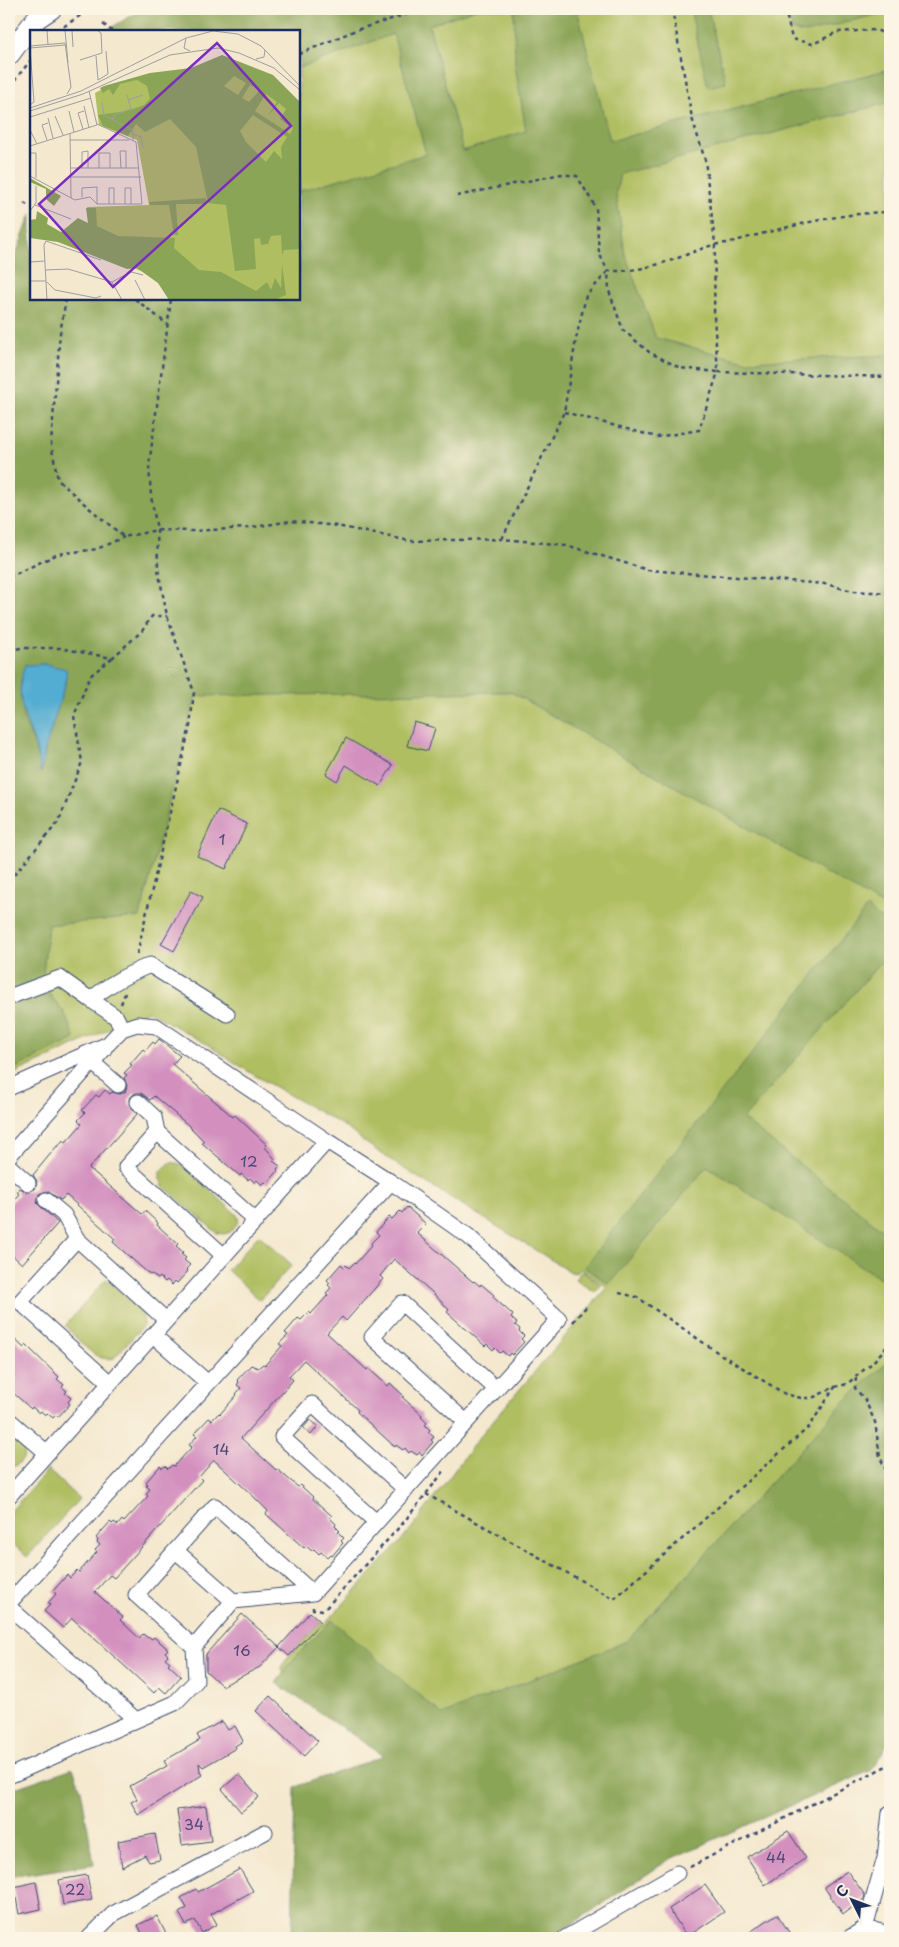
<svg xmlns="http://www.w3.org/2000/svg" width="899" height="1947" font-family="'Playpen Sans',sans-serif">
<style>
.green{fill:#afbe60;stroke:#65765f}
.forest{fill:#8ba556;stroke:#536a5a;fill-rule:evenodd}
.water{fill:#53acd1;stroke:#376e98}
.building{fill:#d390bf}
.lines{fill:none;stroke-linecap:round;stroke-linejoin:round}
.minor-casing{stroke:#3c4b6f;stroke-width:17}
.major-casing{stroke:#3c4b6f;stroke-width:22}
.path{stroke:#3c4b6f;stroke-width:2.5;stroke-dasharray:4 4;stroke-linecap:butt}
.minor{stroke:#fff;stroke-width:15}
.major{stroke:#fff;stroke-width:20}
.labels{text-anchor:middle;stroke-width:4.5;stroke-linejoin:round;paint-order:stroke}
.number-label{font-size:15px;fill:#494776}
.inset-road{fill:none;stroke:#9d9ea1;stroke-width:1}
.view{fill:#7b2cbf;fill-opacity:0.15;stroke:#7b2cbf;stroke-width:2.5}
.inset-edge{fill:none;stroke:#1b2f5e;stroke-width:2.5}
</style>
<rect width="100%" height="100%" fill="#fcf5e5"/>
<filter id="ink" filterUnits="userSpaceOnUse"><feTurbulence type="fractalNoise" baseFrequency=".02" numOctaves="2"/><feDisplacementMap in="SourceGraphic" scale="10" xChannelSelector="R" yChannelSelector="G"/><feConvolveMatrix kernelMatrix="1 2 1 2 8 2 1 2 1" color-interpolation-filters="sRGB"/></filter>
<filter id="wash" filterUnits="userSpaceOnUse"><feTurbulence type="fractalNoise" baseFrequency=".0096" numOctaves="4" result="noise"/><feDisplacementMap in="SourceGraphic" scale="20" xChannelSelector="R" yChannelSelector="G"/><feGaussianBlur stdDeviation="1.12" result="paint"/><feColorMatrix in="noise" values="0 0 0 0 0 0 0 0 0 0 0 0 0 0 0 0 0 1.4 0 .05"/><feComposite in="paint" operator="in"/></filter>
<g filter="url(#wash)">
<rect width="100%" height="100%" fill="#f4e8ce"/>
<path class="green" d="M170,9H890V1712L512,1847L280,1669L289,1656L321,1622L324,1625L408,1533L480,1436L607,1287L581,1269L577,1273L571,1272L398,1165L363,1141L344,1126L254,1075L205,1043L148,1011L9,1076V285L31,299H299V31Z
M171,1162L183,1165L237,1215L239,1220C233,1231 229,1236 217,1233L163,1186L160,1179V1172Z
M259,1235L292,1265L260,1300L227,1270Z
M582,1271L601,1285L595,1292L575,1279Z
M106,1279L140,1309C144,1315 144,1318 143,1326L114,1358C95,1364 78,1338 65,1326Z
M9,1433C17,1441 32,1451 20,1462C16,1466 13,1467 9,1467Z
M48,1470L79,1499L27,1557L9,1540V1513Z"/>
<path class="forest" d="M143,9H476L429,25L463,151L526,131L515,65L514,9H577L610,141L890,69V102L620,174L616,193L625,254L656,338L745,361L890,355V910L511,692L196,696L140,917L48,925L42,985L64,1012L75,1039L9,1071V273L31,214V299H299V191L426,154L393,34L299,68V31H105ZM46,664L67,678L46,746L41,772L34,744L23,717L25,665Z
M690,9H708L726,83L708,87Z
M787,9H890V11L806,33L793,31Z
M867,907L890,927V952L743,1119L890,1236V1285L707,1166L609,1284L584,1267Z
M890,1360V1739L872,1770L670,1859L551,1938H292L295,1787L384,1756L276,1683L296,1656L332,1620L442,1715L627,1641L845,1401Z
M73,1768L81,1789L94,1864L9,1877V1790Z"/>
<path class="water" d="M46,664L66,669L67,678L46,746L41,773C39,763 37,752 34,742C24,714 14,695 25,665Z"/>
<g id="blocks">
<path class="building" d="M414,722L435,728L428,751L407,746Z
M346,738L393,765L380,786L346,765L337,781L326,774Z
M218,810L247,824L226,869L197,856Z
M191,891L203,897L174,951L161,944Z
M159,1039L180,1056L172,1064L233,1117L235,1115L267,1145L265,1147L275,1159L273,1161L280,1166L277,1169L278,1171L267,1184L265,1182L262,1185L257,1180L255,1183L250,1178L248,1180L241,1174L240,1176L202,1143L204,1141L188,1125L154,1096L150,1100L141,1093H135L129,1099V1104L137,1114L89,1168L142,1214L145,1211L158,1223L157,1225L178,1244L176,1246L183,1252L181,1254L186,1258L184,1260L190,1265L186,1269L188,1271L177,1283L175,1281L172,1285L167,1280L165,1282L160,1277L158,1279L152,1274L150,1275L113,1242L115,1239L66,1195L61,1200L47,1191L39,1194L37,1203L58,1223L22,1264L9,1252V1205L19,1194L17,1192L20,1188L27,1192L35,1189L37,1181L33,1175L57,1146L58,1147L63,1140L66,1142L82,1124L78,1120L85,1113L82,1110L96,1095L99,1097L105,1090L110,1094L112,1092L120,1094L125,1092L127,1086L124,1078L127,1075L124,1073L132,1065L130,1064L143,1049L145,1051L153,1042L155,1044Z
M407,1207L426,1224L417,1233L473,1282L474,1281L480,1286L481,1284L494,1295L493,1297L513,1315L511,1318L517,1323L515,1325L520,1329L519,1331L524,1336L521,1339L524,1342L512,1355L510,1353L508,1356L502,1351L500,1353L495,1348L493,1350L487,1344L485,1346L447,1312L449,1310L434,1294L394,1259L380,1276L383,1279L346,1321L342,1317L327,1333L367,1370L368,1368L388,1386L390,1383L404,1396L402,1397L422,1415L421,1417L427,1423L425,1425L430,1430L428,1432L434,1437L431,1440L433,1442L422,1455L420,1452L417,1455L411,1451L409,1453L405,1448L403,1450L396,1445L395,1447L357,1412L358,1410L304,1360L289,1376L293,1380L241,1438L276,1470L277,1469L298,1487L300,1485L313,1497L312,1498L332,1516L330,1518L336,1524L335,1526L340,1531L338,1532L344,1538L341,1541L343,1543L332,1556L330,1554L327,1557L321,1552L319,1554L314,1549L312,1551L306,1546L304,1548L266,1514L268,1511L253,1496L214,1460L199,1477L202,1480L159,1528L114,1578L110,1575L95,1592L123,1617L120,1620L139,1638L143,1634L148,1638L149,1637L152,1639L154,1637L168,1649L165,1652L168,1655L165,1658L170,1662L168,1664L181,1676L166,1693L159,1687L154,1693L72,1618L63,1628L44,1611L50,1605L48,1603L56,1594L53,1591L67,1575L70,1578L77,1570L79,1572L97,1552L95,1550L100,1545L97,1542L98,1540L96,1538L110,1522L112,1524L114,1522L118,1525L122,1520L124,1522L148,1496L146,1494L150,1489L146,1486L148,1484L146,1482L160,1466L162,1468L165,1466L168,1469L172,1465L174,1466L192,1447L189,1445L197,1436L194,1434L209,1418L212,1420L219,1413L220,1414L237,1395L236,1394L241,1388L237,1385L239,1382L237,1380L251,1365L258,1368L263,1364L265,1365L282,1346L279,1344L288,1335L285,1333L298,1318L301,1320L309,1312L311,1314L328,1295L326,1293L331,1288L328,1285L330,1283L327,1280L341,1264L344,1267L346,1265L349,1268L354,1263L355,1264L372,1245L371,1243L379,1235L376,1232L389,1217L392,1219L400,1211L402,1213Z
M9,1334L24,1348L26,1345L59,1377L57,1379L64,1385L62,1387L67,1391L65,1393L71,1398L68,1402L70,1404L58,1417L56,1415L53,1418L47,1413L45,1415L41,1411L39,1413L32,1407L31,1409L9,1389Z
M310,1420L318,1426L311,1435L303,1428Z
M310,1612L321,1622L289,1656L279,1647Z
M242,1614L279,1647L260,1667L222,1686L206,1671V1654Z
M270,1696L318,1741L304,1756L256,1711Z
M222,1721L228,1730L235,1726L243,1741L235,1746L236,1748L203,1767L199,1763L200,1772L202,1775L138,1815L131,1802L137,1799L130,1786L167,1766L164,1761L200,1740L197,1735Z
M239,1774L259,1797L241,1812L222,1789Z
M206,1806L211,1841L182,1845L177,1810Z
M788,1831L806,1858L765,1885L747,1857Z
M155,1834L160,1860L149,1862L145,1855L122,1867L118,1841Z
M240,1869L253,1891L211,1914L217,1924L202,1933L195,1920L186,1925L179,1913L187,1908L181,1898L196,1889L198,1892Z
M847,1871L865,1895L864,1899L843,1914L824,1887Z
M87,1875L92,1900L63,1905L59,1880Z
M36,1882L41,1909L19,1914L14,1887Z
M705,1885L724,1912L687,1937L669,1909Z
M777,1914L793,1938H741Z
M157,1916L168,1938H144L138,1925Z"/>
</g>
</g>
<g filter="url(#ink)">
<use href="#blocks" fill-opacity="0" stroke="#3c4b6f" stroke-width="1"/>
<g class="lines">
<defs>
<path id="minor" d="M9,997L60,978L91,1000
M122,1029L116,1017L91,1000C108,984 129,974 150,965L227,1014
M92,1062L118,1085
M9,1088L108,1044L122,1029L137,1024L156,1026L327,1141L391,1182L468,1236L559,1319L313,1593L233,1601L194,1647L196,1681L175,1703L9,1776
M138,1102L154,1117L157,1132
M9,1156L104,1049
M9,1166L28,1183
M46,1200L64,1215L77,1239
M224,1256L126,1167L157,1132L256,1221
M153,1335L208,1383
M110,1383L20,1302L77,1239L166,1320
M9,1420L47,1453
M466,1422L372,1337L402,1303L496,1389
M9,1496L327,1141
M376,1522L282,1437L312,1404L406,1490
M176,1551L233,1601
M9,1603L391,1182
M9,1607L136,1720
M194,1647L136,1595L215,1506L313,1593
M865,1928L885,1858L890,1813
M89,1938L113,1914L265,1832
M565,1938L677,1873
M849,1938L865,1928L890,1934"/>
<path id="major" d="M9,55L36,19L51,9"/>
</defs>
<use href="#minor" class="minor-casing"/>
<use href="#major" class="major-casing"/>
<path class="path" d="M672,9L692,118L705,160L715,243L714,317L718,372L890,377
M785,9L792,39L813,44L837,32L876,30L890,36
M103,24L112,31
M57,31L90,9
M299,54L356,30L424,9
M9,87L31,60
M457,196L561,174L577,176L596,208L599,253L608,271C632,272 655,266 678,258C694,252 709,244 727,243C781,229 833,213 890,212
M24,203L31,207
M66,299L60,333L51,444L58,480L88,507L124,537L157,530L192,531L248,528L291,521L337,526L410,541L502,539L566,545L648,570L825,584L853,591L890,593
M135,299L167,324
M564,412L657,437L699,430L718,372L680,368L649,352L623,330L609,291L608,271
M502,539L564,412L576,339L586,296L608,271
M9,577L58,554L97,549L124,537
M9,650L21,648H60L112,658L142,631L152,616H167
M9,881L59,821L82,762L74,716L90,676L112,658
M137,954L190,726L194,692L167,616L158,569L157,530L151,496L149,466L171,299
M121,1004L125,993
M619,1293L637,1297L720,1354L785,1394L801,1398H812L835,1387L847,1384L872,1363L890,1343
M573,1322L586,1307
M856,1378L855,1388L865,1400L875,1422L880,1457L890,1479
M426,1494L614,1599L809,1427L835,1387
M313,1607V1609L324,1610L403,1523L445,1470
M690,1867L890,1764"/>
<use href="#minor" class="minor"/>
<use href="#major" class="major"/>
</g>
</g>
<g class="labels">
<g class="number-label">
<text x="222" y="845">1</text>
<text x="249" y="1167">12</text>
<text x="221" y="1455">14</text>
<text x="242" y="1656">16</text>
<text x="194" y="1830">34</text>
<text x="776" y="1863">44</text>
<text x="75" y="1895">22</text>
</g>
</g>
<g transform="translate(30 30)">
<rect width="270" height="270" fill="#f4e8ce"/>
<path d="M192,26L270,73V270H185L106,239L60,213L57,177L119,175L107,110L69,95L65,63L78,56L165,37Z" fill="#afbe60"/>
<path d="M192,25L243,45L270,72V219L254,220L252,225L251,205L241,206L238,214L231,215L230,208L224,209L226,239L205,241L196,175L178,173L166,117L140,89L115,102L106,94L98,106L73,96L68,85L97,81L114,75L120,69L117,56L107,50L90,54L83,65L79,59L73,63L70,58L74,56L120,43L161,38ZM204,46L216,53L208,65L194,56ZM220,55L230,60L219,72L212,68ZM236,64L247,72L238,86L249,73L256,79L250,89L263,98L260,104L225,81ZM223,85L257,107L251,117L252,129L244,121L236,132L216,112L210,101ZM0,148L31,166L24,176L16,169V159L0,152ZM176,168V174H146L148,205H144L139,175H120L119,172ZM56,178H66L67,196L88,206L145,208L144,218L169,240L191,242L226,261L237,252L241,260L245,248L251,258L252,234L256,265L244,270H139L128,253L107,238L97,239L28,212L0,208V190L6,189L7,181L18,188L17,194L31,202L48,188L58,193Z" fill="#8ba556" fill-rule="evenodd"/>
<path class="inset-road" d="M17,0L18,15M35,0L38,33M42,0L43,17M156,8L154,18L160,21M35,13L41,57L37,64M0,16L35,13M0,18L35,15M76,21L78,44M66,26L68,50L78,44M226,29L234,27L235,20M50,30L72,23L71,3L67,0M98,70L113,65M72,73L74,85L102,100L103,104M0,75L4,72L0,18M54,76L59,98M0,78L51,61L156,8L183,1L208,4L231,16L270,56M0,81L53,64L140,25L188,18L209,23L244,38L270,60M39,81L44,102M25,86L33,105M0,87L61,68M18,88L23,108M82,90L84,85L101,79L97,65M53,99L48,83L54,81M0,100L7,114M40,104L41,168M17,110L12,95L18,93M40,110H99M103,110V104L111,107L113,118M0,116L67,95L59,61M0,123H6V148M40,138H109M52,138V122L58,121V138M69,138V123H80V138M91,138L90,121H96V138M0,146L45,170L60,167L67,174H112L106,112L67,94M41,147H111M52,167V158L67,157V174M79,174V158H84V174M95,174V158H101V174M5,175L41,189M0,181L6,173V156M0,232L15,231M15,240L38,239L82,252L92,270M105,250L115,270M0,251H16M17,252L25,260L66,268L71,266M82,252L101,242L113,245M17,270L14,215L16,211L71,230"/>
<path class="view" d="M187,13L261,96L83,257L9,174Z"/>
<rect width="270" height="270" class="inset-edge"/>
</g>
<rect width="899" height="1947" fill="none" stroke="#fcf5e5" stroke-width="30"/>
<g transform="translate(852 1900) rotate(312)" stroke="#fcf5e5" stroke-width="4" paint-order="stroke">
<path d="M0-4L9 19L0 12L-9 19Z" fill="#1b2f5e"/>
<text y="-8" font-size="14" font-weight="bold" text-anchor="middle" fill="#1b2f5e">С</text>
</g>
</svg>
